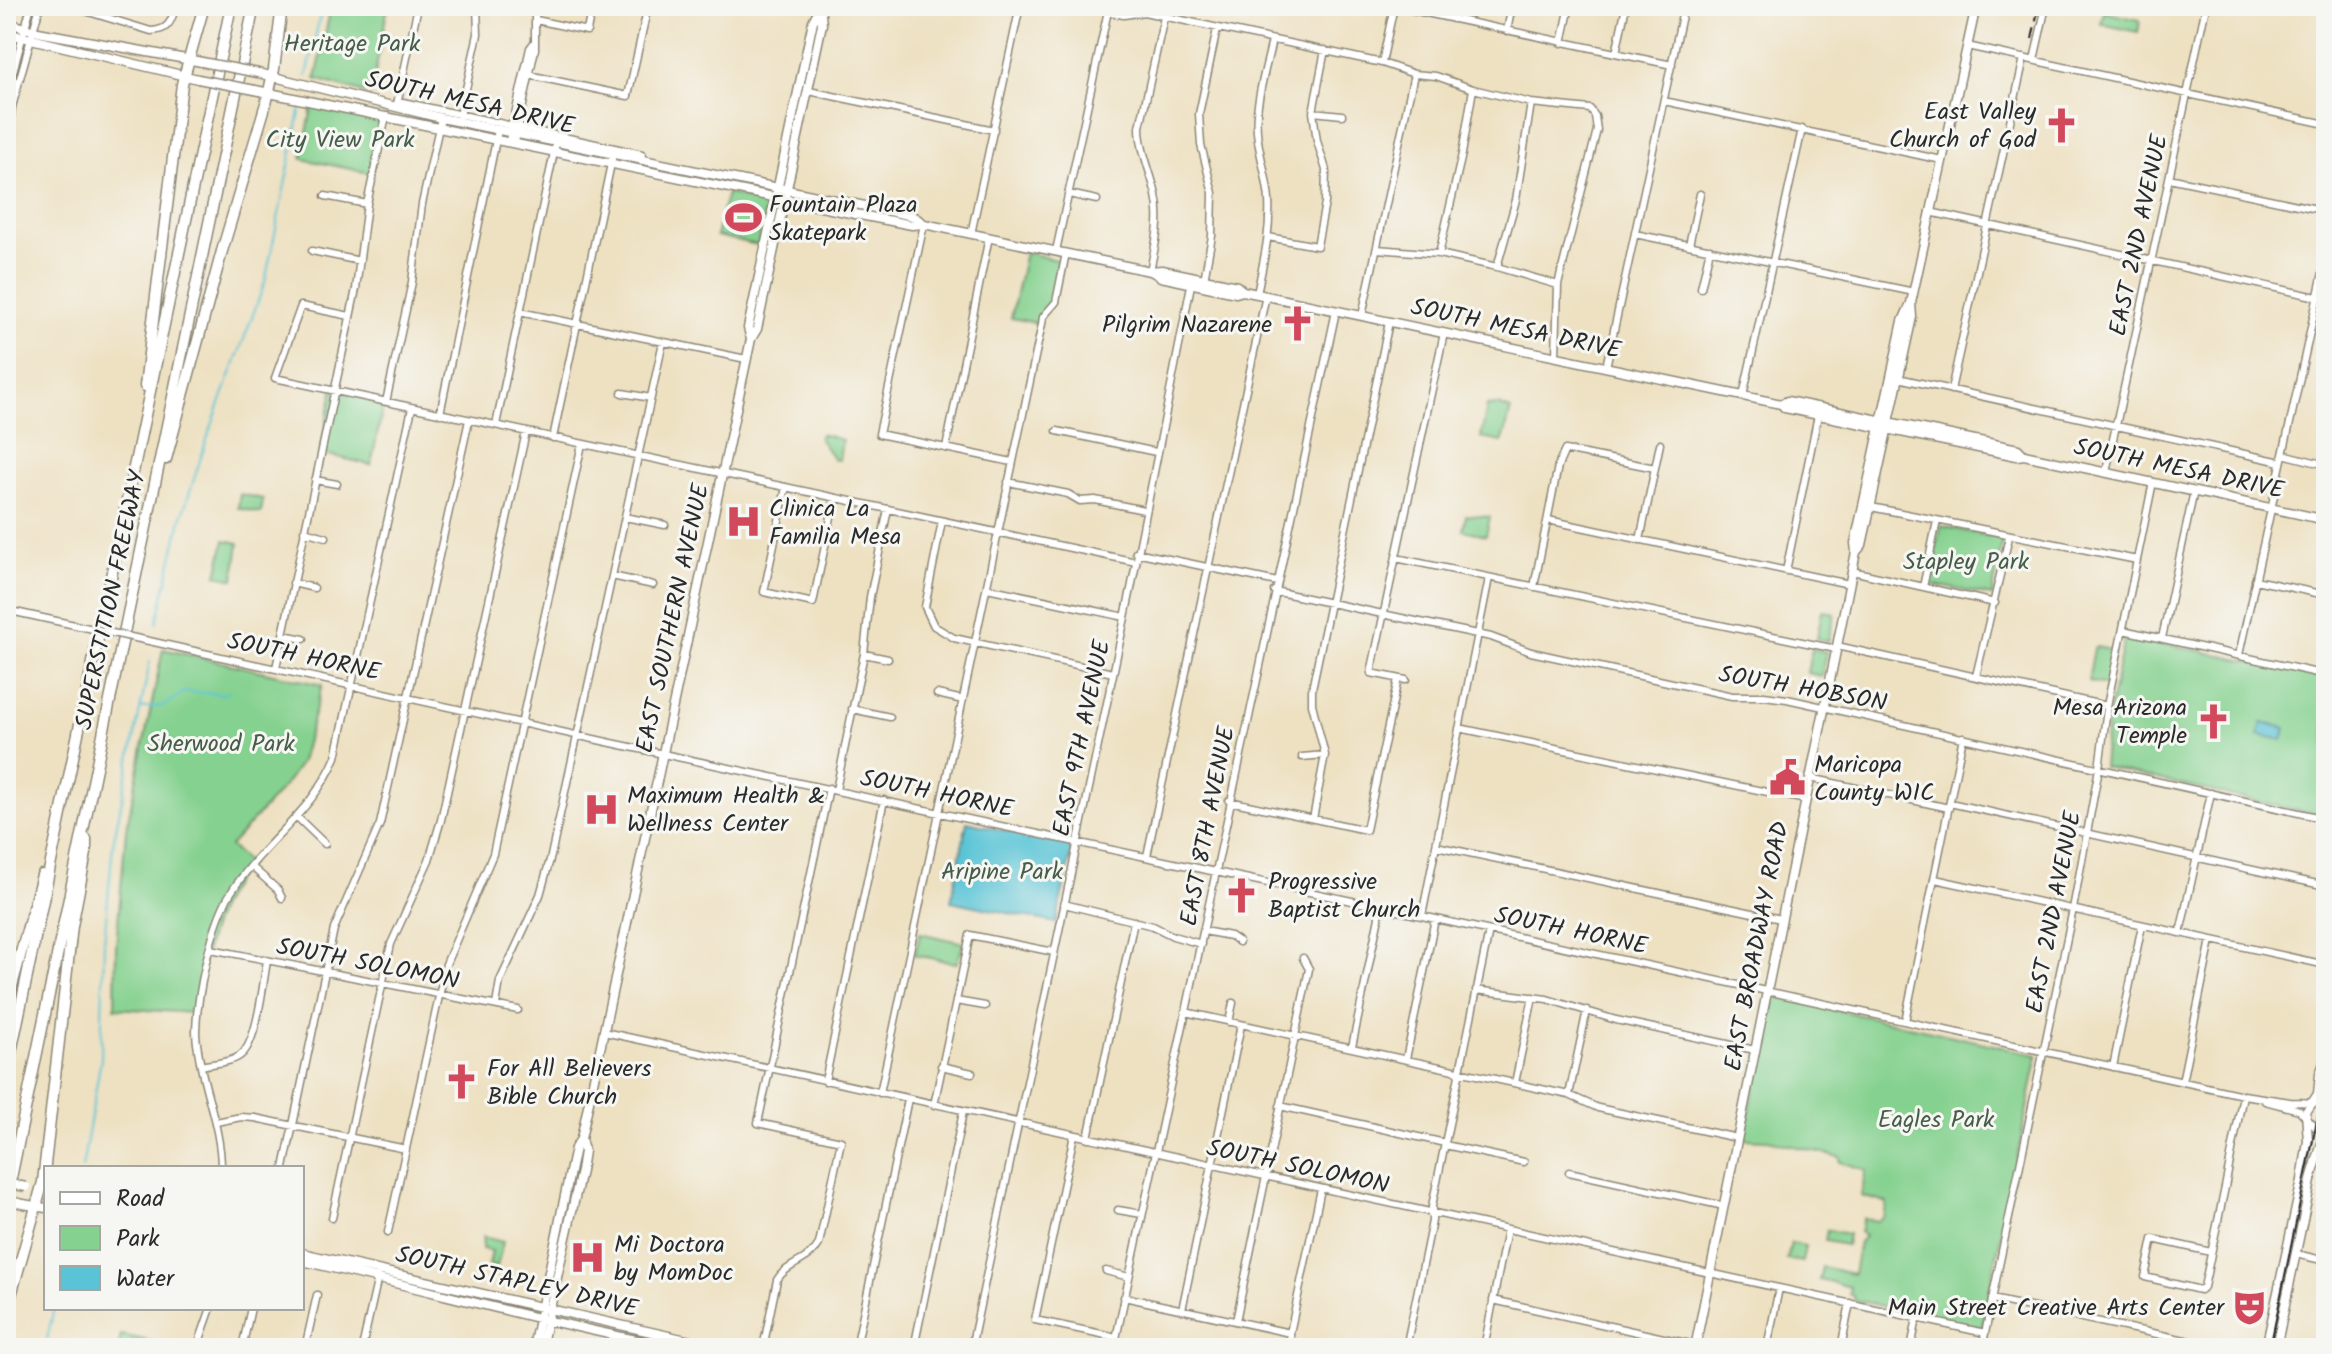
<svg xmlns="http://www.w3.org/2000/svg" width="2332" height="1354" font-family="Kalam,sans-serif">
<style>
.green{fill:#85d18f;stroke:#587e5d;stroke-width:2}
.water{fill:#5ac4d6;stroke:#427880;stroke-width:2}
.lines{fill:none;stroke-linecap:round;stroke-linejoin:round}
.stream{stroke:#5ac4d6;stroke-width:2}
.minor-casing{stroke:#8c8676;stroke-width:9}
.major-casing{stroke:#8c8676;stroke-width:11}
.highway-casing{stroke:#8c8676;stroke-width:13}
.minor{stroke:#fff;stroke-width:6}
.major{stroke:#fff;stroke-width:8}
.highway{stroke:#fff;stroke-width:10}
.tram{stroke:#2b2b2b;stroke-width:2}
.rail{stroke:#2b2b2b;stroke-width:2;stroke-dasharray:12 6;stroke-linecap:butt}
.minor-bridge-casing{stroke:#8c8676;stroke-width:9;stroke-linecap:butt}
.major-bridge-casing{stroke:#8c8676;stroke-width:11;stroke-linecap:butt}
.minor-bridge{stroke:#fff;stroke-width:6}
.major-bridge{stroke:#fff;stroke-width:8}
.labels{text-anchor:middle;stroke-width:6;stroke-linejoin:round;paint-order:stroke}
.park-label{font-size:24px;fill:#465d49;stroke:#f6f6f2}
.street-label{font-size:24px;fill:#2b2b2b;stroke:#f6f6f2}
.poi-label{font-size:24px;fill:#2b2b2b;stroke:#f6f6f2;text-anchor:start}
</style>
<rect width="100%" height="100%" fill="#f6f6f2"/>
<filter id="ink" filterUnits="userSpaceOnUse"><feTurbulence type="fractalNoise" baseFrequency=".0125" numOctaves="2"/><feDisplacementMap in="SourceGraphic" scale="16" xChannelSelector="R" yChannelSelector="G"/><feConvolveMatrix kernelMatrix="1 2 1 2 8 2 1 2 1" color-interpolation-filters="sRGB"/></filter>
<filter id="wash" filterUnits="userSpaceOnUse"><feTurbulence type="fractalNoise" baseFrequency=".006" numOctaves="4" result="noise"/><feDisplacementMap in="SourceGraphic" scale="32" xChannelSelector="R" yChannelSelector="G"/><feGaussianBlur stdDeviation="1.8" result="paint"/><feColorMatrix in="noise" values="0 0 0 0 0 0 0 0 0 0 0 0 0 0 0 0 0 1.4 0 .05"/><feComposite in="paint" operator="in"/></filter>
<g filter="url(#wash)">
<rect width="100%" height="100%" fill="#eee1c2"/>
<path class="green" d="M331,6H388L371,95L316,79Z
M2104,12L2140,20L2138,32L2101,24Z
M312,107L380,119L370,173L302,159Z
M727,193L766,203L758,245L716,236Z
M1025,252L1060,261L1052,299L1042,313L1038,323L1011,318Z
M333,390L384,402L371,465L320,453Z
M1498,405L1511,410C1507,421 1507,432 1502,442L1481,438L1487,406Z
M821,434L842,440L839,460L834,459L819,438Z
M240,494L263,499L261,513L238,508Z
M1466,515L1490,517L1486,535L1463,530Z
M1941,526L2003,539L1992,596L1929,584Z
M225,540L239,543L234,579L217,575Z
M1822,610L1835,614L1828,642L1817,638Z
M2125,635L2326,678V817L2103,767L2107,721Z
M2098,647L2114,651L2106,685L2088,681L2094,649Z
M163,649L322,685L301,762L285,785L230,846L249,864C209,904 204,961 193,1013L115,1008L116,946L126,830Z
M1812,649L1827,652L1822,676L1807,673Z
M920,933L964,943L957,963L915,955Z
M1775,996L2038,1055L1982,1328L1854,1300V1296L1849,1294L1850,1287L1819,1280L1822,1267L1853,1274L1859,1242L1865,1236L1860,1233L1863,1218L1877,1221L1884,1217L1887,1203L1861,1196L1866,1170L1840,1162V1157L1768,1140L1744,1139L1772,1000Z
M1827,1230L1848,1234L1846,1245L1825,1241Z
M483,1237L503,1242L497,1267L489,1265L492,1251L482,1249Z
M1791,1243L1805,1246L1802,1262L1787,1259Z
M121,1335L181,1348H118Z"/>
<path class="water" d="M2262,723L2286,728L2283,740L2259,735Z
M967,822L1070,845L1072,849L1056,923L951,901Z"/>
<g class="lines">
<path class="stream" d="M307,76L322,6
M157,623L181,519L208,436L265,282L301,107
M141,708L163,706L184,692L225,694L230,691
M82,1168L101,1059L104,942L113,844L150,661
M45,1348L54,1308"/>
</g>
</g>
<g filter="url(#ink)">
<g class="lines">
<defs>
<path id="minor" d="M69,6L151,31C169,30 171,22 176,6
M1393,6L1672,65
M1107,12L1124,15L1144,12L1382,63L1414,74L1436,76L1473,89L1531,103L1590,109L1595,116L1597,130L1558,285L1556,356
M1453,19L1456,6
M536,20L587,31L592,6
M1507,31L1512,6
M1562,43L1570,6
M1967,46L2326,124
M1616,53L1626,6
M2034,60L2046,6
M1382,63L1394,6
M524,74L628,96L648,6
M809,91L994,130
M6,97L31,6
M398,101L642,154
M1664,101L1942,160
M397,104L418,6
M1313,112L1342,115
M460,116L478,34L477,6
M509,141L530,48L533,44
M515,142L535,49V6
M6,153L12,107L40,6
M2169,178L2326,211
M1069,194L1097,200
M325,196L367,204
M1930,212L2326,299
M924,224L879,434L1012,462
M971,234L1020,6
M1635,234L1914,292
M1268,237L1317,246L1325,203L1326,170L1317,141L1313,112L1325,50
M1689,245L1700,194
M1377,249L1439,254L1497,267L1558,285
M312,251L360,261
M1056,251L1109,6
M1439,254L1462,154L1473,89
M1497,267L1516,200L1531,103
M1150,271C1155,246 1162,221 1156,195C1151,172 1140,150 1140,127L1164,17
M1204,280L1212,236L1213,193L1201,145L1199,114L1217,29
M1701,288L1710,249
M1257,294C1263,263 1271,232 1269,200C1267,171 1254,143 1257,113C1259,89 1267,64 1272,40
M520,312L746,359
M350,316L301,306L275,378L1136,562
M1362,316L1414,74
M1606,367L1684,6
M1898,378L2281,462
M1951,390L2024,58
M622,393L651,398
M1743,396L1802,129
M386,402L412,282L422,204L441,118
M440,414L498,130
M496,425L556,143
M1057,431L1156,452
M553,438L612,159
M946,448L989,237
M2283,454L2326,465
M2106,472L2206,6
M315,480L337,484
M1008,482L1068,494L1080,501L1095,500L1144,510
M786,487L764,592L813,603L835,498
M1871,507L2137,560
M625,517L665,525
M1548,520L1849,584
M942,521L925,607L934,626L954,638L1113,673
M304,531L326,537
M1640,540L1660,444
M1136,552L1277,582
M1396,558L1836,649
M1786,571L1818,415
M1852,571L1995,603
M612,576L653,585
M2255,580L2326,595
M293,583L314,588
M1534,587L1558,466L1565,450L1655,468
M1923,587L1937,521
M987,588L1125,617
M1274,591L1491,637L1531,652L1732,696H1764L1787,699L2326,819
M6,610L84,627
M2123,630L2326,675
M283,635L304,639
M2162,638L2194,491
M140,639L607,742L1422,916L2243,1095L2290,1102L2326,1103
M1837,646L2107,706
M864,654L888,659
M2239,655L2326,259
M276,668L356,289L367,204L386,116
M1976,676L2009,537
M1406,680L1371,673L1444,333
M937,694L963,700
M852,709L890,717
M1459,728L1806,800
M1302,757L1325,755
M1810,778L1949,808
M836,790L864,654L870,597L888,509
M1229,801L1366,830L1398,679
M1950,803L2326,886
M297,817L325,844
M1313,819L1325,755L1312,704V689L1389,322
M1436,846L1781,919
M1147,856L1266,295
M252,867L278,890L282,898
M1935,879L2326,965
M1064,904L1153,926L1173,936L1201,944
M1422,916L1489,578
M1204,931L1230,936L1239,942
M2180,933L2211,793
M211,949L518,1010
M1476,990L1547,999L1616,1020L1755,1050
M956,1001L985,1006
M496,1005L500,981L540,895L551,856L663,342
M1185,1012L1569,1095L1598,1108L1737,1138
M1905,1021L1963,737
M1229,1022L1233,1003
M604,1032L1985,1333
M1352,1047L1381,907
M1406,1059L1435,919
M201,1066C214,1063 234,1063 243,1053C258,1037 263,983 267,961
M941,1066L972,1073
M2113,1067L2142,925
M825,1081L884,800
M2182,1082L2211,940
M1515,1083L1533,997
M880,1093L1042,324L1043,317L1056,302L1066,253
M1569,1095L1587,1010
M2265,1101L2299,1110L2316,1128H2326
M934,1105L970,935L1054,952
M1280,1106L1445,1143
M216,1122L241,1117L255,1118L406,1149
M1074,1135L1035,1320L1116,1337
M1088,1138L1134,921
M1445,1145L1524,1162
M221,1168C221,1133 208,1101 201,1067C199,1055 196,1043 196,1031C197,995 212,920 232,891C263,843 314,811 336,757L412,408
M284,1168L334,929L380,824L469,420
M1569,1172L1724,1206
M1118,1210L1142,1214
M332,1218L391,944L429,860L441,820L526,432
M388,1232L446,964L493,854L582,444
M2211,1252L2153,1239L2145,1277L2200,1290L2204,1287C2218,1223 2231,1159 2243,1095
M2296,1254L2326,1261
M1106,1271L1129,1277
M1124,1297L1290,1333
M1992,1299L2223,1348
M1493,1300L1695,1345
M1182,1310L1241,1025
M1236,1321L1309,969L1303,958
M197,1348L211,1308
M242,1348L251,1308
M305,1348L317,1295
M362,1348L378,1277
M763,1348L777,1280C787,1263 809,1262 819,1244L841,1141L758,1123L829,788
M856,1348L908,1099
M914,1348L963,1112
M971,1348L1131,589L1192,280
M1114,1348L1336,311
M1291,1348L1290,1333L1321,1189
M1406,1348L1432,1221V1206L1489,931
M1484,1348L1507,1229
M1767,1348L1779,1288
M1841,1348L1850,1303
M1911,1348L1917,1318
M1982,1348L2073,909L2099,768L2108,701L2153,482"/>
<path id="major" d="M6,22L38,32L202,62
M6,33L198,79
M258,73L441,118L913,216L923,223
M255,90L855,214L912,225L924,224L1150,271L1162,270L1237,286L1243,291L1781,404L1787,401L2018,449L2024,455
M1151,271L1161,277L1236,293L1243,291
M751,339L748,328L813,21L819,9
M1781,404L1785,408L2017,456L2024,455L2326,520
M1856,552L1862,545L1912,317L1911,303L1976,6
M23,1204L46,1208
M302,1253L722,1348
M302,1261C427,1289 550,1324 676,1348
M533,1348L575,1148L581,1139L751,339L757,329L822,24L820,6
M541,1348L581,1171L584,1151L581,1139
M677,1348L685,1345L701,1348
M1695,1348L1856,552L1855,543L1903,321L1911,303
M2266,1348L2302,1180L2308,1141L2306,1112L2318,1094L2320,1074L2326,1058
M2276,1348L2312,1176L2326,1130"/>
<path id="highway" d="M145,386L182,84L204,6
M166,459L222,251L267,100L274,69L282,6
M6,1008L42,875
M6,1076L231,6
M6,1202L254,6
M6,1313L43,1182L72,926L86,853V839"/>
</defs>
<use href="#minor" class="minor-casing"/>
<use href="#major" class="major-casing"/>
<use href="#highway" class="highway-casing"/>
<use href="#minor" class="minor"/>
<use href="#major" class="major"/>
<use href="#highway" class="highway"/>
<path class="tram" d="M2270,1348L2326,1077"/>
<path class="rail" d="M2032,39L2039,6"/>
<defs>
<path id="minor-bridge" d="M84,627L140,639"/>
<path id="major-bridge" d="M202,62L258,73
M198,79L255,90
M6,1183L26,1187
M6,1200L23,1204"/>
</defs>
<use href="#minor-bridge" class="minor-bridge-casing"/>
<use href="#major-bridge" class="major-bridge-casing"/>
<use href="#minor-bridge" class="minor-bridge"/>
<use href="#major-bridge" class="major-bridge"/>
</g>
</g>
<defs>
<symbol id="church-bare" viewBox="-9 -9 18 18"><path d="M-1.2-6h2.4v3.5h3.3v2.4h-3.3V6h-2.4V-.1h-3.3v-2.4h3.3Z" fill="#d1495b" stroke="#f6f6f2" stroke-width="2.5" paint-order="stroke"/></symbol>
<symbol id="stadium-bare" viewBox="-9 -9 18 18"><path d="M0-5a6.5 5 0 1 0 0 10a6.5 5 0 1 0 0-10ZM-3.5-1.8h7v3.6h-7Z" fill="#d1495b" stroke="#f6f6f2" stroke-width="2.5" paint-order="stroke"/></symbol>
<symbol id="hospital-bare" viewBox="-9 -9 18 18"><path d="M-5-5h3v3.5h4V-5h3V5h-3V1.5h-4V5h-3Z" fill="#d1495b" stroke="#f6f6f2" stroke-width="2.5" paint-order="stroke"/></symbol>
<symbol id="civic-bare" viewBox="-9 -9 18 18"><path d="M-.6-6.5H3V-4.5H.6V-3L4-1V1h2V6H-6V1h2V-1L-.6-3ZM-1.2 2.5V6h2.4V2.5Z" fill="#d1495b" stroke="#f6f6f2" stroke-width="2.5" paint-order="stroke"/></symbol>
<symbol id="theatre-bare" viewBox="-9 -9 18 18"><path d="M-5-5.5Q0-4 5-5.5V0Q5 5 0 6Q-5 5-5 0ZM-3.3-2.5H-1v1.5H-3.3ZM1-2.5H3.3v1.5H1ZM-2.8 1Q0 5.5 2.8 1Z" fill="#d1495b" stroke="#f6f6f2" stroke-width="2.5" paint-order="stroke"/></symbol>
</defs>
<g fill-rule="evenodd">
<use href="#church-bare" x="2036" y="100" width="51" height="51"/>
<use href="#stadium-bare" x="718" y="192" width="51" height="51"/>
<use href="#church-bare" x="1272" y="298" width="51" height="51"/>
<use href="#hospital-bare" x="718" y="496" width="51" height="51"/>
<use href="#church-bare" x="2188" y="696" width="51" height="51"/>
<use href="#civic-bare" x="1762" y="752" width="51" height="51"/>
<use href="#hospital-bare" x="576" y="784" width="51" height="51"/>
<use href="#church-bare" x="1216" y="870" width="51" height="51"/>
<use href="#church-bare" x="436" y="1056" width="51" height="51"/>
<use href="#hospital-bare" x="562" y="1232" width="51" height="51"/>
<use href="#theatre-bare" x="2224" y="1282" width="51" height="51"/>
</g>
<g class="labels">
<g class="park-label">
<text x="352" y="51">Heritage Park</text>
<text x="340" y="147">City View Park</text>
<text x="1966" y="569">Stapley Park</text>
<text x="221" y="751">Sherwood Park</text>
<text x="1002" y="879">Aripine Park</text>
<text x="1936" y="1127">Eagles Park</text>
</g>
<g class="street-label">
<text transform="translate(470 102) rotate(13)" y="8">SOUTH MESA DRIVE</text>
<text transform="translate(2138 235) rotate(-78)" y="8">EAST 2ND AVENUE</text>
<text transform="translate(1516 328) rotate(12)" y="8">SOUTH MESA DRIVE</text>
<text transform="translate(2179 468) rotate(12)" y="8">SOUTH MESA DRIVE</text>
<text transform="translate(110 600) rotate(-78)" y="8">SUPERSTITION FREEWAY</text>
<text transform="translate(672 618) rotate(-78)" y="8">EAST SOUTHERN AVENUE</text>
<text transform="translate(304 656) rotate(12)" y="8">SOUTH HORNE</text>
<text transform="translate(1803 688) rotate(10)" y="8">SOUTH HOBSON</text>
<text transform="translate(1081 738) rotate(-78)" y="8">EAST 9TH AVENUE</text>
<text transform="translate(937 793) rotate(12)" y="8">SOUTH HORNE</text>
<text transform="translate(1207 826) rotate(-79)" y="8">EAST 8TH AVENUE</text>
<text transform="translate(2053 912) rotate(-79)" y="8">EAST 2ND AVENUE</text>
<text transform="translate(1571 930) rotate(12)" y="8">SOUTH HORNE</text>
<text transform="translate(1756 946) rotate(-79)" y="8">EAST BROADWAY ROAD</text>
<text transform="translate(368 963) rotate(11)" y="8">SOUTH SOLOMON</text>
<text transform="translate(1298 1166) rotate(12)" y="8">SOUTH SOLOMON</text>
<text transform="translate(517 1281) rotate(13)" y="8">SOUTH STAPLEY DRIVE</text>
</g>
<g class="poi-label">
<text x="2036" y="119" text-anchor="end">East Valley<tspan x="2036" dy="28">Church of God</tspan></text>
<text x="769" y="212">Fountain Plaza<tspan x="769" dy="28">Skatepark</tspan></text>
<text x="1272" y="332" text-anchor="end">Pilgrim Nazarene</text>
<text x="769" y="516">Clinica La<tspan x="769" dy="28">Familia Mesa</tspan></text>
<text x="2187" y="715" text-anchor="end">Mesa Arizona<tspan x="2187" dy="28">Temple</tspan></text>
<text x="1814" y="772">Maricopa<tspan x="1814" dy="28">County WIC</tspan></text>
<text x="627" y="803">Maximum Health &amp;<tspan x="627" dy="28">Wellness Center</tspan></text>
<text x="1268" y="889">Progressive<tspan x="1268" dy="28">Baptist Church</tspan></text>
<text x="487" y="1076">For All Believers<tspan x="487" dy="28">Bible Church</tspan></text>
<text x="614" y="1252">Mi Doctora<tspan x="614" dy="28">by MomDoc</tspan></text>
<text x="2224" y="1315" text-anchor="end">Main Street Creative Arts Center</text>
</g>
</g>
<rect width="2332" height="1354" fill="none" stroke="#f6f6f2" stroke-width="32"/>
<rect x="44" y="1166" width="260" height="144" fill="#f6f6f2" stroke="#a5a5a2" stroke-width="2"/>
<rect x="60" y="1192" width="40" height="12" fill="#ffffff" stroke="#a5a5a2" stroke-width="2"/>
<text x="116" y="1206" font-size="24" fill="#2b2b2b">Road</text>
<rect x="60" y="1226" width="40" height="24" fill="#85d18f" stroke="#a5a5a2" stroke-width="2"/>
<text x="116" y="1246" font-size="24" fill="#2b2b2b">Park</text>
<rect x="60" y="1266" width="40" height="24" fill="#5ac4d6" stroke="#a5a5a2" stroke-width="2"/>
<text x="116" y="1286" font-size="24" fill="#2b2b2b">Water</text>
</svg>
